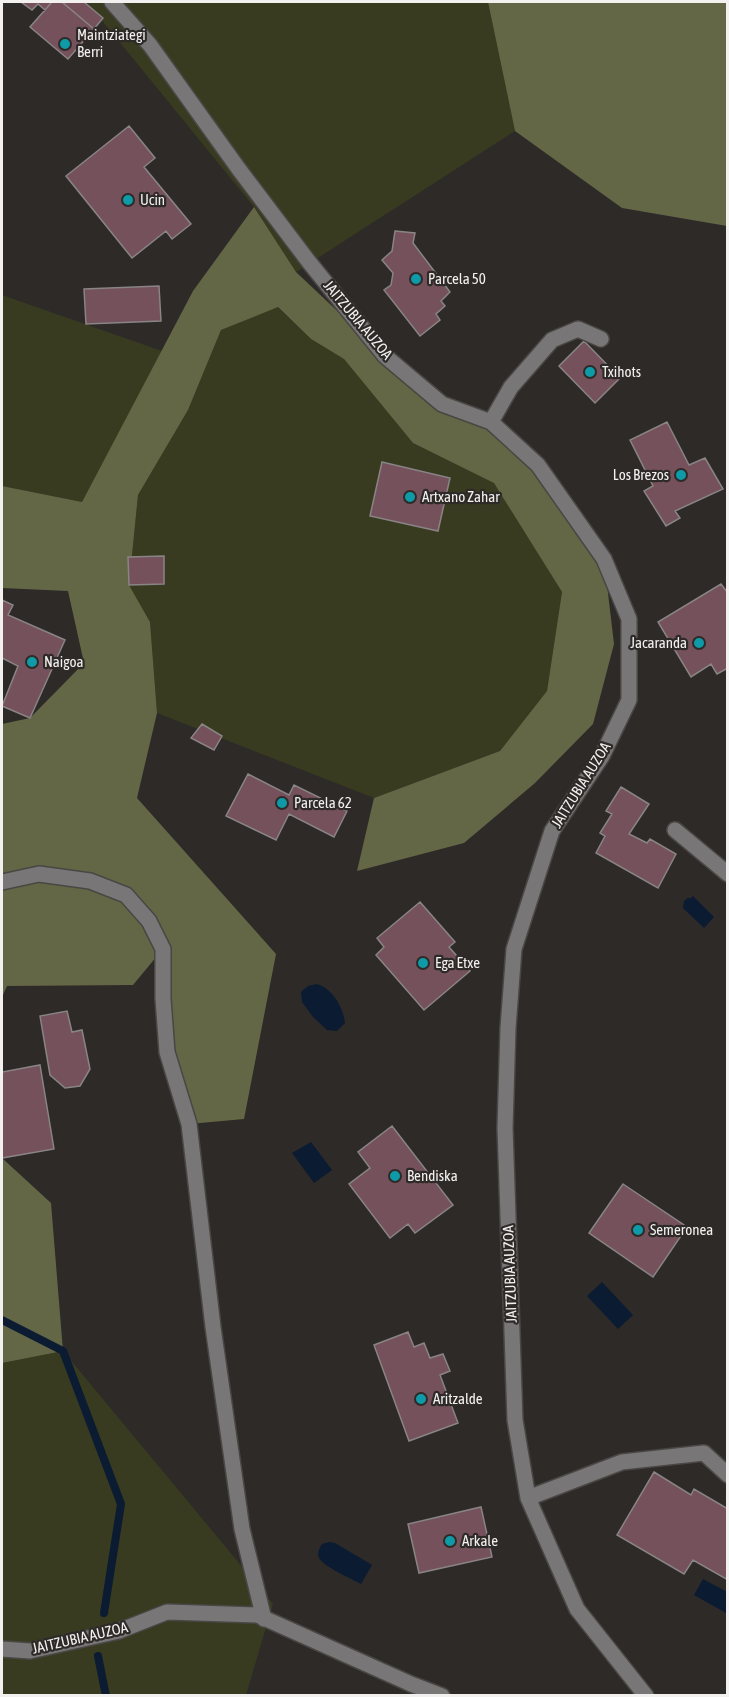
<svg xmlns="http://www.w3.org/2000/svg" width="729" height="1697" font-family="'Asap Condensed',sans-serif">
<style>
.green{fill:#383b20}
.forest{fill:#646746}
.water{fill:#0b1b32}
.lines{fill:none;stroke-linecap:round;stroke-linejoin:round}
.stream{stroke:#0b1b32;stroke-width:8}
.building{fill:#74515b;stroke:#898485;stroke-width:1.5}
.minor-casing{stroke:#4a4644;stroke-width:18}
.minor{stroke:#787677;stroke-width:15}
.culture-dot{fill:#0f9aa8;stroke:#2e2a28;stroke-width:2}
.labels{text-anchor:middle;stroke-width:4.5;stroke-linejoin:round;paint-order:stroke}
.poi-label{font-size:15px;fill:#f3f1f0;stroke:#2e2a28;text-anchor:start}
.street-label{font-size:15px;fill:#f3f1f0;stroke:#2e2a28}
</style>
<rect width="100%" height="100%" fill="#2e2a28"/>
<path class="green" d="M87,2H488L515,131L296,272L254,207Z
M2,295L162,351L82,502L2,486Z
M277,307L311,339L344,359L413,443L494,482L562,592L547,691L500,751L374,798L157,713L150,622L129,585L138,495L188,410L221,330Z
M63,1351L273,1604L246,1695L2,1696V1363Z"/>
<path class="forest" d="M488,2H727V226L622,208L515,131Z
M254,207L296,272L385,356L442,404L491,422L538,465L604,559L614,644L593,724L535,783L464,843L357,871L374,798L500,751L547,691L562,592L494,483L413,443L344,359L311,339L278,307L221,330L188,410L138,495L129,585L150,622L157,713L137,798L276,954L244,1119L189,1124L167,1052L162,950L133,985L7,986L2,997V724L30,718L84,663L68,591L2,588V486L82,502L193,291Z
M2,1158L51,1203L63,1351L2,1363Z"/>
<path class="water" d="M693,896L714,917L704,928L683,908L684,901L688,898H691Z
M317,984C333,989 343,1007 345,1023L337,1031L327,1030L313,1017L302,1002L301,992L308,986Z
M311,1142L332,1170L314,1183L292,1153Z
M602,1282L633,1315L618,1329L587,1296Z
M329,1542L335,1543L372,1565L361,1584C352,1579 324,1567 319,1558C317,1553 319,1549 322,1544Z
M703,1579L727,1592V1610L726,1613L694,1595Z"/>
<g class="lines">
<path class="stream" d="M2,1320L63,1351L121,1504L104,1613
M98,1656L106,1696"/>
</g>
<path class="building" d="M21,2H52L45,10L38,4L32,10Z
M52,2H62L94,29L68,59L30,27Z
M62,2H84L103,18L94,29Z
M129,126L155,158L144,167L191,224L172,239L166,231L132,258L66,176Z
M395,231L415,233L413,243L450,292L441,301L445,306L436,314L440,320L420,336L384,290L391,285L393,273L382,260L392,251Z
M159,286L161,321L86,324L84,289Z
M584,341L620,378L595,403L559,366Z
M667,422L689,465L705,458L723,489L675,511L680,518L666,526L644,491L653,486L630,440Z
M382,462L450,478L438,531L370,516Z
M164,556V584L129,585L128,557Z
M721,584L728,593V668L717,674L711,664L691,677L658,622Z
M2,600L13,605L8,615L65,640L30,718L2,706L18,666L2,658Z
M202,724L222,736L214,750L191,738Z
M248,774L289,795L294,785L347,811L334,837L289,814L276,840L226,816Z
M621,787L649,804L629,834L647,843L650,839L676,854L658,888L596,853L605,836L600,833L612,814L606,811Z
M420,902L455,942L449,947L470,971L424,1010L376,955L384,947L377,938Z
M67,1011L72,1032L82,1030L90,1069L80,1086L65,1088L50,1075L40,1016Z
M40,1065L54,1149L2,1158V1072Z
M392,1126L453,1205L415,1233L408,1224L390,1238L349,1184L370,1168L358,1152Z
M623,1184L687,1227L653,1277L589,1233Z
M408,1332L414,1347L424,1343L430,1358L443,1354L450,1371L440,1375L458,1423L409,1441L374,1345Z
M654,1472L691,1495L694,1489L728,1509V1580L693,1560L684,1574L617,1535Z
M481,1507L492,1557L419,1573L408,1524Z"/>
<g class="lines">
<defs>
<path id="minor" d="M112,2L150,45L238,168L309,262L385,356L442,404L491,422L538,465L604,559L629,619V700L602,756L552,831L514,949L508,1028L505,1128L515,1420L528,1498L577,1609L646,1696
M491,422L511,387L552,340L578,329L601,339
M675,830L728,874
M2,882L39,874L90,881L126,895L149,921L163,949V999L167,1052L189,1124L213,1327L242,1529L264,1619
M528,1498L622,1462L704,1453L728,1475
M2,1649L30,1651L119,1631L167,1612L257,1615L411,1684L442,1696"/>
</defs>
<use href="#minor" class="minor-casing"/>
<use href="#minor" class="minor"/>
</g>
<g class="culture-dot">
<circle cx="65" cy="44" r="6"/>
<circle cx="128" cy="200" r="6"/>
<circle cx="416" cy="279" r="6"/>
<circle cx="590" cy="372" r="6"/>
<circle cx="681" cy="475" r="6"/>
<circle cx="410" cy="497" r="6"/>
<circle cx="699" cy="643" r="6"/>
<circle cx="32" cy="662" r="6"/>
<circle cx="282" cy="803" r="6"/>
<circle cx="423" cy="963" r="6"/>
<circle cx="395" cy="1176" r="6"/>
<circle cx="638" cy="1230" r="6"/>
<circle cx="421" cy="1399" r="6"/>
<circle cx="450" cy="1541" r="6"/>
</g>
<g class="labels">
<g class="poi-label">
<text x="77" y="40">Maintziategi<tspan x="77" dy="17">Berri</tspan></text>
<text x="140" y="205">Ucin</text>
<text x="428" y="284">Parcela 50</text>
<text x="602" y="377">Txihots</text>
<text x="669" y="480" text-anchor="end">Los Brezos</text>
<text x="422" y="502">Artxano Zahar</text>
<text x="687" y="648" text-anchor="end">Jacaranda</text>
<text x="44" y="667">Naigoa</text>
<text x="294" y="808">Parcela 62</text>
<text x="435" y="968">Ega Etxe</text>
<text x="407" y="1181">Bendiska</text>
<text x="650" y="1235">Semeronea</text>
<text x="433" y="1404">Aritzalde</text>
<text x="462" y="1546">Arkale</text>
</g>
<g class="street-label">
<text transform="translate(358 320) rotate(50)" y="5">JAITZUBIA AUZOA</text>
<text transform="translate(581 785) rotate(-58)" y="5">JAITZUBIA AUZOA</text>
<text transform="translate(510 1274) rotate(-92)" y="5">JAITZUBIA AUZOA</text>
<text transform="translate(80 1638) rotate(-13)" y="5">JAITZUBIA AUZOA</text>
</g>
</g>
<rect width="729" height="1697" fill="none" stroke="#f3f1f0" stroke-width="6"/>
</svg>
